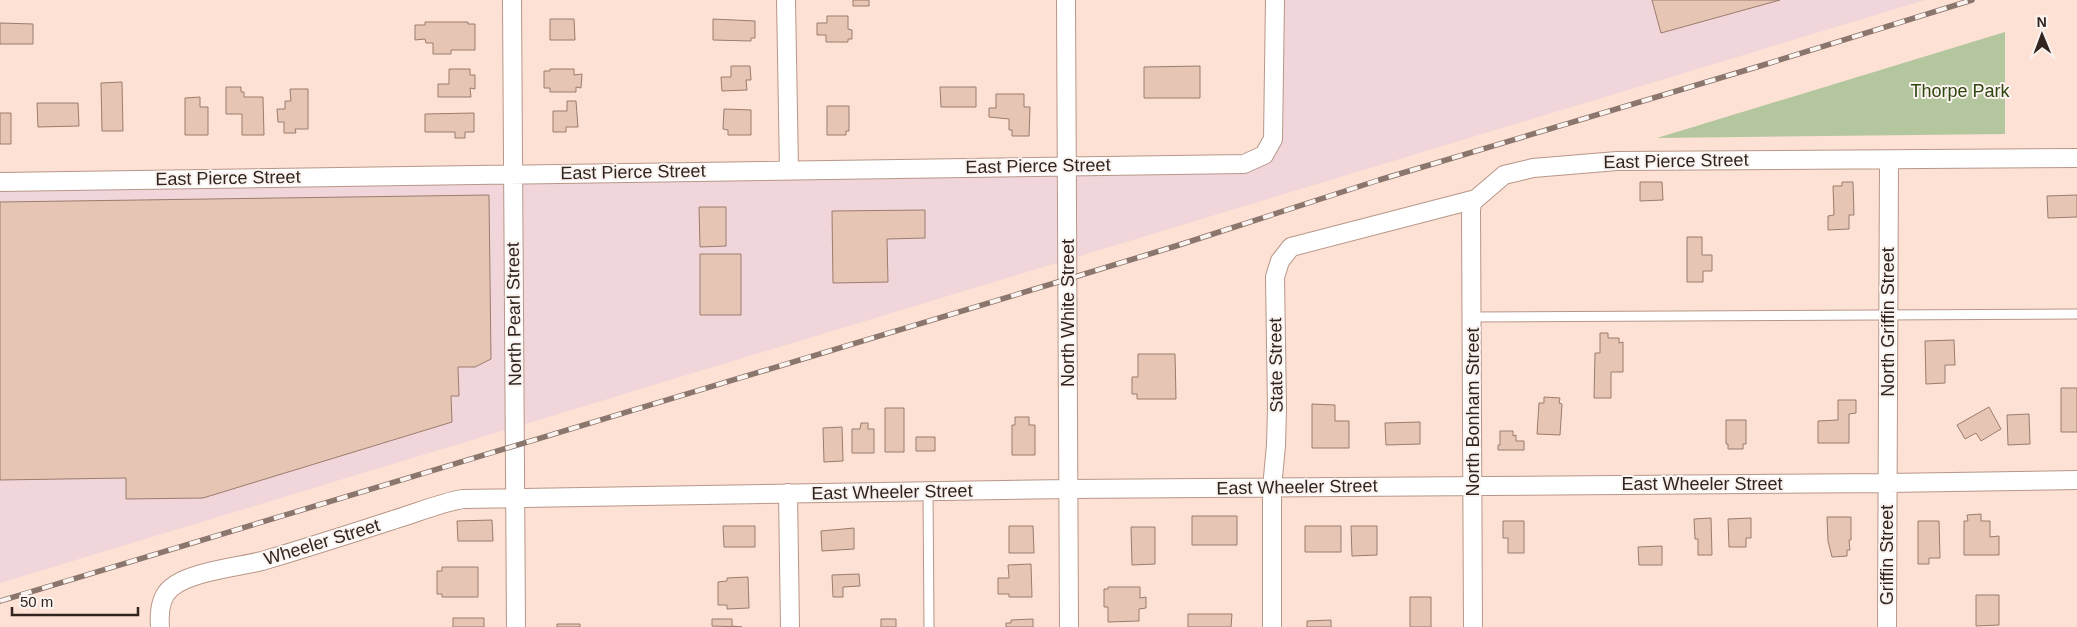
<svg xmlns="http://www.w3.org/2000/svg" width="2077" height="627" font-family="Arial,sans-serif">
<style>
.industrial{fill:#f0d6da}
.green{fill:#b3c69e}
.building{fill:#e7c5b5;stroke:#9b7c6d}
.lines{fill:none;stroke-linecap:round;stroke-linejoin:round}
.lane-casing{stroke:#b79788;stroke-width:11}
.street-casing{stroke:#b79788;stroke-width:20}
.lane{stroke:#fff;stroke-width:9}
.street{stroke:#fff;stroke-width:18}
.rail-casing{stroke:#8a766d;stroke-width:5.5}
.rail{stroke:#faf3f0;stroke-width:4;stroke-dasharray:11;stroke-linecap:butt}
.labels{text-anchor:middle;stroke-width:4;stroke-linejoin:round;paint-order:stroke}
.park-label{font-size:18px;fill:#30460f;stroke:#faf3f0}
.street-label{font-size:18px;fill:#31241e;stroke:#faf3f0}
</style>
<rect width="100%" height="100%" fill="#fde1d4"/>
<path class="industrial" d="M1275,0H1925L0,583V182L1264,155Z"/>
<path class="green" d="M2005,32V134L1657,138Z"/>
<path class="building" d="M853,0H869V6H853Z
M1652,0H1780L1661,33Z
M827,16H848V29L852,30V39H848V42H826V35H817V23H827Z
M550,19H574L575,40H550Z
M713,19L755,21V38H751V41L713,40Z
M425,22H468V24H475V50H451V54H433V43H426L425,39L415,40V25H425Z
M0,23L33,24V44H0Z
M731,66H750L751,80H746L747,90L722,91L721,77H731Z
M1200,66V98H1144V67Z
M449,69H470V75H475V89L470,88L471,97H438V84H449Z
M550,69H574V75L582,74L581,88L576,87V92H550V88H544V71H550Z
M122,82L123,131H102L101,83Z
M226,87H241V92H244V97H263L264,135H242V114H226Z
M940,87H976V107H941Z
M290,89H308V129H295L296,133H284V122H278L277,109H285V101H291Z
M996,94H1024V107H1030L1029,136H1012V130H1009V119L989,117V108H996Z
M200,97V107H208V135H185V98Z
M567,101H576L578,127H566V132H553V111H567Z
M37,103H78L79,126L38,127Z
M827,106H849V131H846V135H827Z
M724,109L751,110V135H728V130L723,129Z
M0,113H11V144H0Z
M474,113V132H465V138H455V132H425V114Z
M1640,182H1662L1663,200L1640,201Z
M1842,182H1853L1854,215H1849V229L1828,230V216L1834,215L1833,186H1842Z
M489,195L491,359L475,367H458L459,396H451L452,422L203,498L126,499V478L0,480V202Z
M2077,195V217L2048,218L2047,196Z
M699,207H726V246L700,247Z
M925,210V238L887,239L888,282L833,283L832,211Z
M1687,237H1702V255H1712V271H1703V282H1687Z
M700,254H741V315H700Z
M1600,333H1608V338H1619V343L1623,342V372H1611V398H1594L1595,353H1600Z
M1954,340L1955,365H1945V383L1926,384L1925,341Z
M1138,354H1175L1176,399H1137V394H1132V377H1138Z
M2061,388H2077V432H2061Z
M1544,397L1560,398L1559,403L1562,404L1560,435L1537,434L1539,403H1544Z
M1838,400H1856V413L1849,414V443H1818V421L1838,420Z
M1312,404L1335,405V421H1349V448H1312Z
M1989,407L2001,429L1981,441L1976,433L1965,439L1957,425Z
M885,408H904V452H885Z
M2029,414L2030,444L2008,445L2007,415Z
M1015,417H1029V425H1035V455H1012V425H1015Z
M1726,420H1746V444H1743V449H1728V444H1726Z
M1420,422V444L1386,445L1385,423Z
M861,423H868V429H874V453H852V429H860Z
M842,427L843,461L824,462L823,428Z
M1500,431H1513V436L1516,435V441H1524V450H1498V445H1500Z
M916,437H935V451H916Z
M1981,514V521H1990V537L1999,536V555H1964V521H1968L1967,515Z
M1192,516H1237V545H1192Z
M1827,517H1851V540H1849L1850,550H1847V556L1832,557L1828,541Z
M1711,518L1712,555H1698V539H1695L1694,519Z
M1751,518V538H1746V547H1729L1728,519Z
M492,520L493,541H458L457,521Z
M1503,521H1524V553H1508V538H1503Z
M1918,521H1939L1940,558H1929V564H1918Z
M723,526H755V547H724Z
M1009,526H1033L1034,553H1009Z
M1305,526H1341V552H1305Z
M1351,526H1377V555L1352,556Z
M1131,527H1155V564L1132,565Z
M854,528V549L822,551L821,531Z
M1662,546V565H1639L1638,547Z
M1031,564L1032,597H1009V594H998V578H1009L1008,565Z
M442,567H478V597H442V594H437V571H442Z
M859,574L860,586L843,587V597H833L832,575Z
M748,577L749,608L727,609V605H718V582L727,581V578Z
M1108,587H1140V598L1146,597V608L1139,609V621L1108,622V607H1104V589H1108Z
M1976,595H1999V625L1976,626Z
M1410,597H1431V627H1410Z
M1188,614H1232L1231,627H1188Z
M453,618H484V627H453Z
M712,619H732V626L742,627L712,626Z
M881,619H896V627H881Z
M1033,619V627H1006V623H1011V620Z
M1331,620V627H1307V621Z
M557,624H580V627H557Z"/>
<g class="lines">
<defs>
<path id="lane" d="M1472,317L2077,314
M928,491L929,627"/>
<path id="street" d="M512,0L516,627
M786,0L789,170
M1066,0L1069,627
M0,182L1244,164L1264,155L1273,139L1275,0
M788,493L790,627
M160,627C159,614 160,597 171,588C189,572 237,567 262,561C306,548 350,534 393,520C417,513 439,503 463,499L1068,489L1887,483L2077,480
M1272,627V488L1276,445L1277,409L1275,277L1280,261L1291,247L1476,199L1504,175L1533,168L1617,161L2077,158
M1473,627L1471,211L1472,203L1476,199
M1887,627L1889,161"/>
</defs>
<use href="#lane" class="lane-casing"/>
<use href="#street" class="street-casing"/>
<use href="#lane" class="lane"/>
<use href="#street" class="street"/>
<defs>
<path id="rail" d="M0,601L1068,279L1179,245L1379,180L1760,66L1972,0"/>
</defs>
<use href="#rail" class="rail-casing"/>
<use href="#rail" class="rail"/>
</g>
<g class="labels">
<g class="park-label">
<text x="1960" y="97">Thorpe Park</text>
</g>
<g class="street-label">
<text transform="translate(1676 161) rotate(-1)" y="6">East Pierce Street</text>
<text transform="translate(1038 166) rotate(-1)" y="6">East Pierce Street</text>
<text transform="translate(633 172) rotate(-1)" y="6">East Pierce Street</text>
<text transform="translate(228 178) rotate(-1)" y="6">East Pierce Street</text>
<text transform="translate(1068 313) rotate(-90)" y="6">North White Street</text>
<text transform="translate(514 314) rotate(-91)" y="6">North Pearl Street</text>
<text transform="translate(1888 322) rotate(-90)" y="6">North Griffin Street</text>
<text transform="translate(1276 365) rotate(-91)" y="6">State Street</text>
<text transform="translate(1473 412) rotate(-90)" y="6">North Bonham Street</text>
<text x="1702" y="490">East Wheeler Street</text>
<text transform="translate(1297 487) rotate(-1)" y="6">East Wheeler Street</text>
<text transform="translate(892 492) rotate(-1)" y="6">East Wheeler Street</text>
<text transform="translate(322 542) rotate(-17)" y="6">Wheeler Street</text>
<text transform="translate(1887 555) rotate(-90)" y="6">Griffin Street</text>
</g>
</g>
<g transform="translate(2042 35) rotate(359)" stroke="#faf3f0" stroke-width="4" paint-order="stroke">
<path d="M0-4L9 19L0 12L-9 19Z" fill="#31241e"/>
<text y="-8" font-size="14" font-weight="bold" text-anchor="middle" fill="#31241e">N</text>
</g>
<path d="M12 607v8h126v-8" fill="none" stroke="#31241e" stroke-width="2.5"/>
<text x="20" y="607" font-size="15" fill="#31241e" stroke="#faf3f0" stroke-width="4" paint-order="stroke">50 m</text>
</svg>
